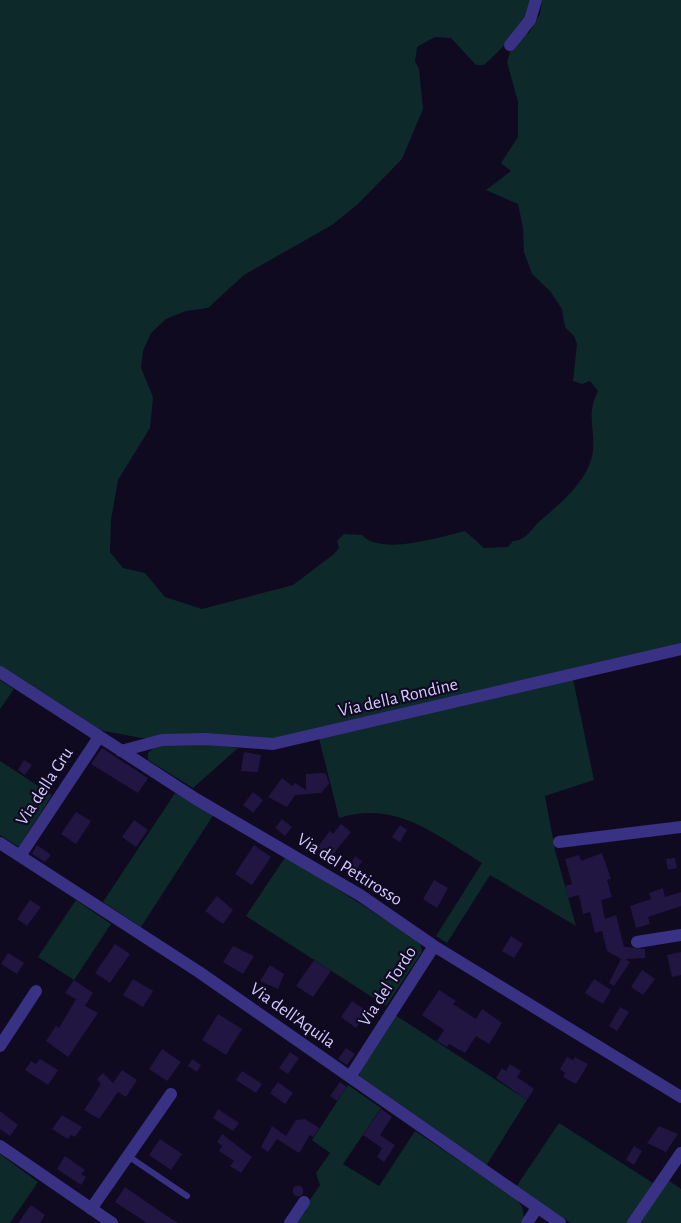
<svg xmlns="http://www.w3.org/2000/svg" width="681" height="1223" font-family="'Alegreya Sans',sans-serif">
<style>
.green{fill:#0d292a}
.building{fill:#211542}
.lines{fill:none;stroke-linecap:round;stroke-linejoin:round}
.service{stroke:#393183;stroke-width:6}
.minor{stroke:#393183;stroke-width:12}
.labels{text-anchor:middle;stroke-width:4.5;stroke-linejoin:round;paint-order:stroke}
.street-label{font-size:18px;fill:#d3c9ff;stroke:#0f0a20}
</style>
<rect width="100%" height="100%" fill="#0f0a20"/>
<path class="green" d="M0,0H531C527,26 503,47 484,65H476L451,38L435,37L417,47L415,61L419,69L423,109L402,159L357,205L332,225L244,275L208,308L186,311L166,319L151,333L143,351L141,368L153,397L150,428L118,480L111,520L110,552L123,568L145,573L165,597L202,609L293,585L334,554L339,548L337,541L344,534L362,535C381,556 440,537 465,531L484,548L508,547L513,541C528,540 531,528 541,520C562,502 590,479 593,450C595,427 586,414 598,391L590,381L582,384L573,381L577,344L574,336L565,327L562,309L550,291L532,274L524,252L523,228L518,204L486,190L511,171L501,163L518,137V102L507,62L510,52L524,34L529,33L540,14L542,0H681V646L274,740L141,738L99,730L0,668Z
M573,679L594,780L545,796L555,850L576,926L490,875L447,943L436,936L482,863C436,835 396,800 339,818L319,738Z
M0,680L14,689L0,709Z
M158,744H207L238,748L193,788L148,760V753Z
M0,761L52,795L19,847L0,835Z
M175,793L214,814L141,927L103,902Z
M286,856L420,942L422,952L386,1006L246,916Z
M76,900L111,924L74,980L38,957Z
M395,1015L527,1100L486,1166L359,1078L360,1070Z
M348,1085L381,1108L343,1164L379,1186L415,1131L514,1197L522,1206L524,1217L520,1223H294L320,1185L316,1173L330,1153L312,1140Z
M559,1123L653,1183L627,1223H571L516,1187Z
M0,1154L38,1182L10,1223H0Z
M668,1180L681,1189V1223H640Z"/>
<path class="building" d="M102,748L148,778L138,793L91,764Z
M244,752L261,755L258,772L241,771Z
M24,760L32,765L25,775L18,770Z
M323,773L326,774L329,784L321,793L295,795L287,807L268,797L282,778L292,786L295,783L306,790V774Z
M253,792L263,800L253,813L243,805Z
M76,812L91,821L76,844L61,834Z
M282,819L292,827L285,836L275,828Z
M134,820L148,830L136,847L122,837Z
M341,824L351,832L330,858L317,848L330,831L333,834Z
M400,825L407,830L400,842L392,837Z
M37,845L51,855L45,862L32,854Z
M254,845L271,857L252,885L235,874Z
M602,853L611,879L607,880L612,897L601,900L605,919L616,915L624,947L645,949V958L625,959L630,962L614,986L609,983L621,959L607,951L602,931L595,933L590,912L583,914L579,895L568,898L565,886L572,884L565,859L579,855L581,861Z
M355,856L362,861L354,874L347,870Z
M675,858L677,868L668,870L666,859Z
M434,880L448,888L437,908L423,899Z
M663,888L665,897L681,892V906L648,917L650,924L636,928L630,906L651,899L649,893Z
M217,896L233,910L223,924L205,911Z
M30,900L41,907L27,926L17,919Z
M511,936L523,944L514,958L502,951Z
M115,944L130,954L110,983L95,973Z
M233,946L254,956L243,974L223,962Z
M681,952V975L672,977L667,955Z
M8,953L24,963L17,974L1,964Z
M314,960L331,971L313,997L296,986Z
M270,965L284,974L278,989L260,981Z
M642,970L655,979L643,995L631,987Z
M133,979L153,991L143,1007L123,995Z
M594,979L611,990L603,1004L585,993Z
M74,980L93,993L85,1006L98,1013L68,1057L46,1041L56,1026L59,1028L76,999L65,993Z
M439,990L456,1001L453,1004L476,1019L482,1009L502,1023L489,1044L476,1036L465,1053L449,1044L447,1047L437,1041L444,1030L422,1015Z
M352,1001L367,1011L356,1028L341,1017Z
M620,1007L629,1012L617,1031L609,1026Z
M218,1014L242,1029L226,1055L202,1040Z
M346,1048L355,1054L347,1065L338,1059Z
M162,1049L181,1062L167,1081L149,1069Z
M290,1052L299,1058L288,1074L279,1068Z
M567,1057L573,1060L575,1057L588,1064L576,1084L563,1077L565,1073L560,1069Z
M40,1059L58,1070L48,1085L25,1070L31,1061L36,1064Z
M192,1059L201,1065L197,1072L188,1066Z
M510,1064L521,1071L517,1077L534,1089L527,1100L496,1078L502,1068L506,1071Z
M122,1070L137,1080L126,1097L118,1092L99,1119L84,1110L101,1084L97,1079L103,1073L113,1083Z
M242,1071L262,1084L256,1093L236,1080Z
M278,1082L293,1093L285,1104L270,1093Z
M340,1082L347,1087L337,1101L330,1096Z
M218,1109L239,1123L233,1131L213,1118Z
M381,1109L392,1117L380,1135L395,1145L384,1162L377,1157L382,1148L363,1135Z
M0,1111L18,1125L10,1136L0,1129Z
M62,1115L82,1127L75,1137L71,1135L68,1139L52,1129Z
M305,1119L319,1128L313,1137L310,1135L299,1153L277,1139L268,1152L261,1147L272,1126L286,1136L296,1120Z
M659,1126L678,1134L666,1152L647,1143Z
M222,1134L252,1157L241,1173L230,1166L234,1161L219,1151L222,1146L217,1142Z
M160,1139L182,1154L171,1170L149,1155Z
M634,1146L642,1151L634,1165L626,1160Z
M65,1156L85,1170L81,1174L86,1177L81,1185L57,1169Z
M292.5 1191a5.5 5.5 0 1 1 11 0a5.5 5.5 0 1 1-11 0Z
M125,1187L158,1210L178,1223H147L115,1202Z
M31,1205L45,1215L40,1223H18Z"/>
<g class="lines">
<path class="service" d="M128,1156L187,1196"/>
<path class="minor" d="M510,45L530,20L536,0
M0,672L196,799L360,895L434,946L681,1097
M121,751L162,740L206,739L273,744L681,649
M559,842L681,827
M0,843L199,972L560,1223
M20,856L99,737
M637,942L681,935
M0,1046L36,991
M350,1077L434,946
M0,1146L112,1223
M91,1209L171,1094
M290,1223L304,1202
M527,1223L537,1208
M633,1223L681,1153"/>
</g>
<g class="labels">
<g class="street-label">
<text transform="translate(398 697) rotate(-13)" y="6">Via della Rondine</text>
<text transform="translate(44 786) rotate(-57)" y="6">Via della Gru</text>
<text transform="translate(350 869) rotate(32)" y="6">Via del Pettirosso</text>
<text transform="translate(387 986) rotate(-57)" y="6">Via del Tordo</text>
<text transform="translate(293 1015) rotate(35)" y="6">Via dell'Aquila</text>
</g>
</g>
</svg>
